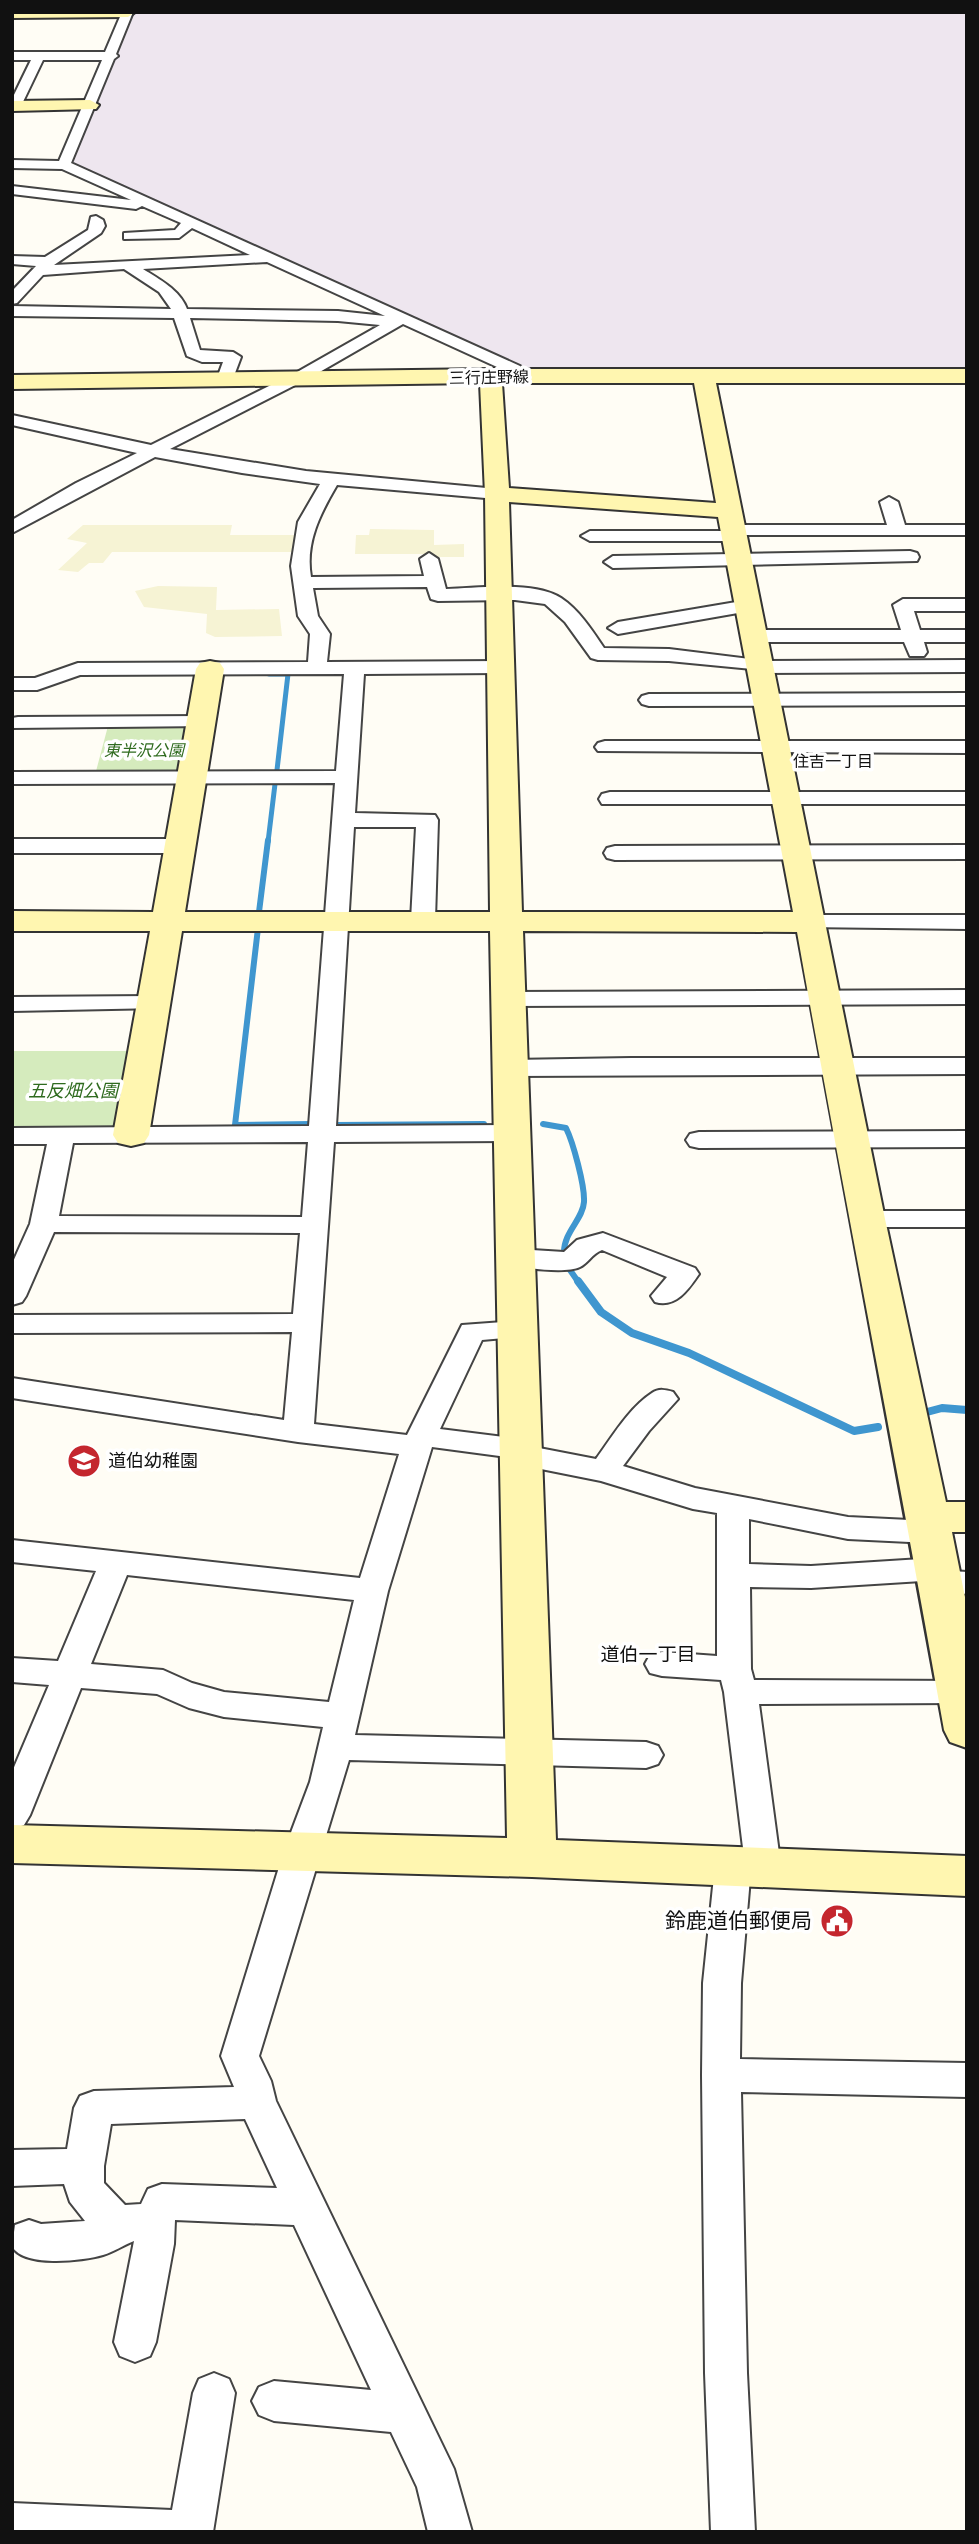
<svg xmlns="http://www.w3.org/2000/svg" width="979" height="2544" font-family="'Roboto Serif','Noto Sans JP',serif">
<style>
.industrial{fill:#eee6ef}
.farmland{fill:#f6f3d4}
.green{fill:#d5ebbd}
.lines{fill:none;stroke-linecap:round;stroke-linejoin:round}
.stream-far2{stroke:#3f96cf;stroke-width:5}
.stream-far1{stroke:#3f96cf;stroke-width:6}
.stream{stroke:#3f96cf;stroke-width:8}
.street-casing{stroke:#444;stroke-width:4}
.secondary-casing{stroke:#333;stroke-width:4}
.street{fill:#fff;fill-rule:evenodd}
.secondary{fill:#fff6b0;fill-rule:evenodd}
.labels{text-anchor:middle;stroke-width:7;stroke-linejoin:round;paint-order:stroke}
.far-street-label{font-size:16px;fill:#111;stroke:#fff}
.far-park-label{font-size:16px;font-style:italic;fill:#2f6b1f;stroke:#fff}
.far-neighbourhood-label{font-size:16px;fill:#111;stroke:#fff}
.park-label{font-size:18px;font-style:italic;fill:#2f6b1f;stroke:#fff}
.poi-label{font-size:18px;fill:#111;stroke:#fff;text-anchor:start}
.neighbourhood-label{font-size:19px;fill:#111;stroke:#fff}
.near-poi-label{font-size:21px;fill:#111;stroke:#fff;text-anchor:end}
</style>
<rect width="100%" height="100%" fill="#fffdf5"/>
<path class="industrial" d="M132,12H967V372L524,370L71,162Z"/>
<path class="farmland" d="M83,525H232L230,535H298L295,552H112L103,563H89L78,572L58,570L87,543L67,539Z
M370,529L434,530V545L464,544V557H430L429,554H355L356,535H369Z
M158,586L217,587L216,610L279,609L282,636L215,637L206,633L207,614L144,607L135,591Z"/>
<path class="green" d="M187,725L183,771L175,775H95L108,726Z
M12,1051H134L119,1128L12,1131Z"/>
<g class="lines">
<path class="stream-far2" d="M269,674H288L277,770
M268,842L275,784"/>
<path class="stream-far1" d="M259,912L268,840
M258,928L235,1125L312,1124
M543,1124L566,1128C573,1142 585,1186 584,1202C583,1219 564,1232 564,1252
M335,1125L484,1124
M570,1270L579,1283"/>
<path class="stream" d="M578,1281L601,1312L632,1333L689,1353L854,1431L878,1427
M927,1412L942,1408L967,1410"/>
<defs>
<path id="street" d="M122,12H133L116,54L118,56L114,59L71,163L520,366L527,376L525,379H513L508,372L403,324L311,377L170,449L306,471L497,489L506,494L497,499L337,485C320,514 305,543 311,577L424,576L420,559L429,553L438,559L446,589C476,588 535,581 561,598C579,610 592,630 604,648L669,649L766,661L967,660V672L760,673L752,669L669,661L598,660L591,658L565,622L545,604L515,600L438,601L431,599L427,587L313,588L318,616L330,634L327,662L501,661L508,663L511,667L508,671L501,673L364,674L355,813L435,815L438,820L435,920L431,925H415L411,920L416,827H354L336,1126L511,1125L520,1127L524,1133L520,1139L511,1141L334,1142L314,1424L407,1435L462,1325L517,1321L527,1324L531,1330L527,1336L482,1340L440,1429L520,1439L531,1442L534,1447L596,1459C612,1437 629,1408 652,1393C659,1388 666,1390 673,1392L678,1399L649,1431L623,1466L695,1488L848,1517L930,1521L941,1524L946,1532L941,1540L930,1543L848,1539L749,1519V1564L811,1566L937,1558L948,1561L952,1571L967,1572V1594L927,1590L922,1581L811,1588L750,1587L751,1669L754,1680L967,1681V1701L960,1703L759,1704L781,1868L776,1878L763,1882L750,1878L741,1983L740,2059L967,2063V2097L741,2092L747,2373L755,2532H711L705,2373L702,2075L703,1983L715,1867L720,1857L733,1853L744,1856L724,1692L721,1680L662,1676L650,1673L645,1664L650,1655L662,1652L717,1656V1513L693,1509L601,1481L521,1465L510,1462L507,1457L432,1447L388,1591L355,1735L646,1742L658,1746L663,1755L658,1764L646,1768L349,1760L259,2056L271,2081L276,2101L454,2469L472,2532H428L417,2487L391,2432L274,2421L259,2415L252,2401L259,2387L274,2381L371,2390L294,2225L175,2220L174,2244L156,2342L150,2356L135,2362L120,2356L114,2342L134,2241C123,2245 114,2252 103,2255C83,2261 23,2268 12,2246L15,2225L29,2220L41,2224L85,2221L70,2202L64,2184L12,2186V2150L67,2149L74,2108L80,2096L94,2091L234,2087L221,2056L284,1851L310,1782L323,1727L224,1717L189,1708L157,1694L81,1688L30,1815L24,1825L12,1829V1772L49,1685L12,1682V1658L58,1661L96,1571L12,1562V1540L360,1578L399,1454L298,1442L12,1398V1378L284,1420L292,1332L12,1333V1315L293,1314L300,1233L54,1232L26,1296L22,1302L12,1305V1264L30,1224L47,1144H12V1128L309,1126L335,783L12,784V772L336,771L344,674L80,675L37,690H12V678H35L78,663L308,662L310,634L298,616L291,566L298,522L320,484L242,473L155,457L12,533V520L76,483L137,453L12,425V415L151,445L299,371L380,325L338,321L190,318L200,350L233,352L241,357L232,381L224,386L216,381L223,362H202L187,356L174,318L12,316V306L171,309L159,292L124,269L43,275L17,303L12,304V291L36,266L12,264V256L45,257L88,230L91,217L96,216L103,220L105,226L101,233L54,265L250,255L192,228L179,238L124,239V233L175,230L181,223L142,206L136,209L12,194V186L131,200L62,169L12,168V160L59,161L102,60H43L21,106L15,110L12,109V99L31,60H12V52H105ZM267,262L385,316L338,311L187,309C180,290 159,279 143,269ZM308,1142L302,1217L59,1216L73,1143ZM127,1575L354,1600L329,1702L224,1692L192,1683L163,1670L91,1664ZM245,2119L277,2188L162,2184L148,2189L141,2204L125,2205L104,2183V2166L111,2124Z
M889,497L898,502L905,525H967V535H744L741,540L735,541H590L581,536L590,531H725L728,526L734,525H887L880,502Z
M910,551L917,553L919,557L917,561L613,568L604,562L613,556Z
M903,599H967V611H914L920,630H967V642H924L927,652L924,656H910L904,642H754L744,636L754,630H901L893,605Z
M748,600L755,602L758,606L755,610L618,634L608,628L618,622Z
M967,693V705L649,706L642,704L639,700L642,696L649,694Z
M202,716L209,718L212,722L209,726L12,728V718L18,717Z
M605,741H967V753L598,751L595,747L598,743Z
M610,792H967V804H602L599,799L602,794Z
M12,839H181L189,841L192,846L189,851L181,853H12Z
M967,845V859L615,860L607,858L604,853L607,848L615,846Z
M811,915H967V929L803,927L799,922L803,917Z
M967,990V1004L509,1006L500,1004L497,999L500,994L509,992Z
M152,996L161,998L164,1003L161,1008L12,1011V997Z
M631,1058H967V1074L511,1076L502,1073L498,1068L502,1063L511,1060Z
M967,1131V1147L699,1148L690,1146L686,1140L690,1134L699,1132Z
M866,1211H967V1227H866L856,1225L852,1219L856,1213Z
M603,1233L695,1268L699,1274C688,1290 676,1308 655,1302L651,1296L667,1277L602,1250C592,1254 588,1263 580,1267C566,1274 521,1268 506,1264L502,1258L506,1252L516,1249L564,1252L577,1240Z
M214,2373L229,2379L235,2393L213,2532H12V2503L172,2510L193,2393L199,2379Z"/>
<path id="secondary" d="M12,12H135L128,17L12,18Z
M90,100L99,105L96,109L12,111V101Z
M491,369H967V383H716L885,1219L946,1502H967V1532H952L967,1607V1748L950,1742L944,1730C897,1463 844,1198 797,932L523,931L556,1840L967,1856V1896L532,1877L12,1863V1825L507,1838L490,931H182L149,1135L144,1143L131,1146L118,1143L113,1135L150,931H12V911L153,912L196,669L200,663L210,661L220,663L224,669L185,912H490L485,494L480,383L12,389V375ZM502,383H694L716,503L509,488ZM509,502L718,517L793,912H522Z"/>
</defs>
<use href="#street" class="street-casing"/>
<use href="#secondary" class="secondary-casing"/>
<use href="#street" class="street"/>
<use href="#secondary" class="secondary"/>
</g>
<defs>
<symbol id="school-disc" viewBox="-11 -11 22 22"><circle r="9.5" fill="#c4262e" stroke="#fff"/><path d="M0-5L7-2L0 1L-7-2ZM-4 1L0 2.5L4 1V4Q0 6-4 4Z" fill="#fff"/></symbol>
<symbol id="civic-disc" viewBox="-11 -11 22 22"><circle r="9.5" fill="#c4262e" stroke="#fff"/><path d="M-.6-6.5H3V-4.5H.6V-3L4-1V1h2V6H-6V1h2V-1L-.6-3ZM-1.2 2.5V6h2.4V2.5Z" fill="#fff"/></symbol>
</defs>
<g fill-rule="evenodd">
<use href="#school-disc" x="65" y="1442" width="38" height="38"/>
<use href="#civic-disc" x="818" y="1902" width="38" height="38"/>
</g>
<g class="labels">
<g class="far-street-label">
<text transform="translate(489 377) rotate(-1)" y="6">三行庄野線</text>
</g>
<g class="far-park-label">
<text x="144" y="756">東半沢公園</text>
</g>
<g class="far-neighbourhood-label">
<text x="833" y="767">住吉一丁目</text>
</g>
<g class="park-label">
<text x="73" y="1097">五反畑公園</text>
</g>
<g class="poi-label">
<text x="108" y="1467">道伯幼稚園</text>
</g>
<g class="neighbourhood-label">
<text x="648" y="1661">道伯一丁目</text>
</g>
<g class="near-poi-label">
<text x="812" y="1928">鈴鹿道伯郵便局</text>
</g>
</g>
<rect width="979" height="2544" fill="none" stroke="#111111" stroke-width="28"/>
</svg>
